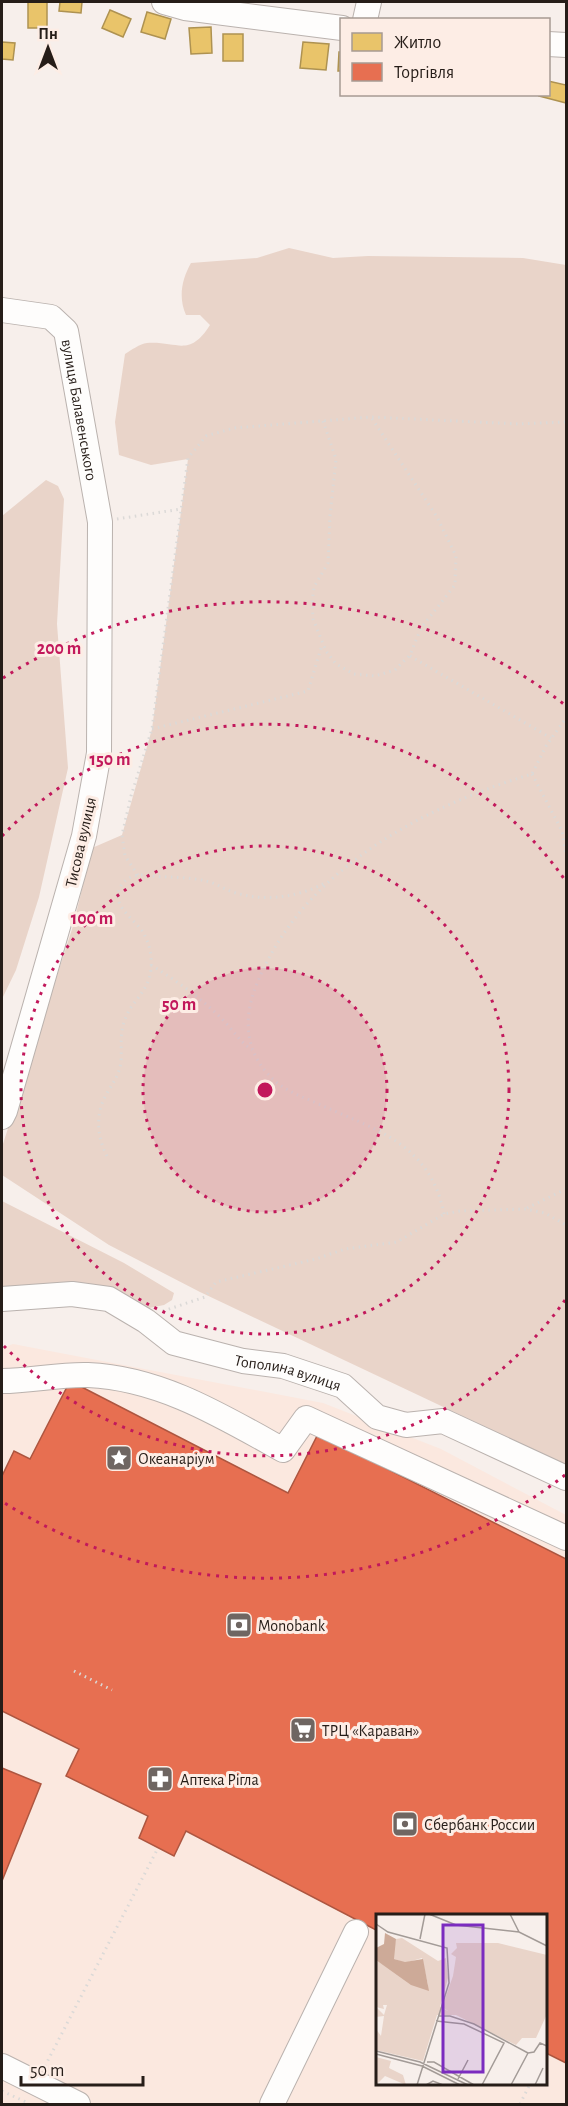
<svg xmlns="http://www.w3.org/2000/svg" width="568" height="2106" font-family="'Alegreya Sans',sans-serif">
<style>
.built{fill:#fbe8df;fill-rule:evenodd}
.green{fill:#e9d4c9}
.homes{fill:#e9c46a;stroke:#ae9251;stroke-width:1.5}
.shops{fill:#e76f51;stroke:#ad5640;stroke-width:1.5}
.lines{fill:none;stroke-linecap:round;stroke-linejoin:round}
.minor-casing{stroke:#bab2ae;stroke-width:26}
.path{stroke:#dbd9d7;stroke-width:3;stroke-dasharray:1.5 4.5;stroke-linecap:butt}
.minor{stroke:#fefdfc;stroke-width:24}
.ring{fill:none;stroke:#c2185b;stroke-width:3;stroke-dasharray:3 6}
.labels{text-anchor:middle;stroke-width:6;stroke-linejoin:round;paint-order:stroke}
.street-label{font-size:16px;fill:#261d18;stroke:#fdede5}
.poi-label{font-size:16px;fill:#261d18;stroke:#fdede5;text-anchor:start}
.inset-road{fill:none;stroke:#a39b97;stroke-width:1.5}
.view{fill:#7b2cbf;fill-opacity:0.15;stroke:#7b2cbf;stroke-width:3}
.inset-edge{fill:none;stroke:#261d18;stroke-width:3}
.centre{fill:#c2185b;stroke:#fdede5;stroke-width:3}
.ring-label{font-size:18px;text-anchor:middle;font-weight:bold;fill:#c2185b;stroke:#fdede5;stroke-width:6;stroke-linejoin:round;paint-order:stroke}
</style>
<rect width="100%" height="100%" fill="#f7efeb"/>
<path class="built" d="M13,1344L323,1403L441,1449L566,1515V2104H2V1348ZM378,1916H546V2084H378Z"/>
<path class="green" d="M289,248L333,258L368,256L523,258L566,265V1465L200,1292L109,1245L2,1175V1147L73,926L92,848L122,835L152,729L188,459L151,465L119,455L115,422L125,354C131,350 140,344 147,343C178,341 189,358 210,325L200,315H186C178,297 182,279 191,263L257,258Z
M46,480L58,486L64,499L57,624L68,768L39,897L16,970L2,999V516Z
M2,1201L124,1263L174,1293L172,1300L164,1305L144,1309L100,1291L2,1286Z"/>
<path class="homes" d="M28,2H47V28H28Z
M60,2H82L81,13L59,11Z
M110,10L131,19L123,37L102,28Z
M147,12L171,19L165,39L141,32Z
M211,27L212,53L191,54L189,28Z
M223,34H243V61H223Z
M2,42L15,43L13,60L2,59Z
M303,42L329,44L326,70L300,68Z
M339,52H342V71H338Z
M548,81L566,85V103L539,96L540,94H548Z"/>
<path class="shops" d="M70,1381L288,1493L318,1434L566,1559V2063L546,2053V1916H378V1931L186,1831L174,1856L139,1838L148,1816L66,1776L79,1749L2,1711V1476L14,1451L30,1459Z
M2,1768L41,1784L2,1881Z"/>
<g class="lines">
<defs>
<g id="minor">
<path d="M164,2L185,8L342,28"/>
<path d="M365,20L369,2"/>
<path d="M548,44L566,45"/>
<path id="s1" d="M2,310L51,317L66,331L100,522L99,753L84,836L5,1111L2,1117"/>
<path id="s2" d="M2,1299L72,1294L109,1299L146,1321L174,1343L243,1361L283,1366L343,1386L377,1417L406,1425L443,1421L566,1478"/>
<path d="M2,1381C30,1381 60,1374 88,1375C160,1378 222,1416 283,1450L306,1418L566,1538"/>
<path d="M2,2066L78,2104"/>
<path d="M272,2104L356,1932"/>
</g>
</defs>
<use href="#minor" class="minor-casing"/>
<path class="path" d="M323,421L336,459L330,516L328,563L314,587L312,603L313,619L326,651L336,664L354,674L375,676L395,670L410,655L421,628L455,585L456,556L437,517L371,417
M117,519L181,509
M410,656L551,738
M152,729L308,691L322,645
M532,774L562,831L566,855
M138,875L125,856L122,835L131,796L152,729L188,458L206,436L234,428L371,417L519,424L566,422
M151,965C177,981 201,998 223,1020C233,1030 240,1042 252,1050
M107,1156C97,1137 95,1114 106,1095C112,1084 119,1076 121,1062C122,1046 119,1032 126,1017C133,999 148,993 151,969C152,957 150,945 144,934C135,918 108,906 122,884C127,878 134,875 142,875C162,878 186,876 206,881C216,883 225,890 236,893C266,902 298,897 325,883
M527,1208L566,1189
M444,1214C430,1142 373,1129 314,1102C297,1095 280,1088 268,1074C243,1047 244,1013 258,981C304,870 422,807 532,774L546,746L566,718
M163,1311L205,1297L216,1282L316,1259L345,1249L397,1242L444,1214L460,1211L525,1209L545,1213L566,1225
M74,1671L112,1690
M45,2066L158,1848
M2,2091L26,2102
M520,2104L530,2084"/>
<use href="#minor" class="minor"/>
</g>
<circle cx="265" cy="1090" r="122" fill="#c2185b" fill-opacity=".12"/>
<g class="ring">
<circle cx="265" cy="1090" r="122"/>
<circle cx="265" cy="1090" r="244"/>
<path d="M565 1300A366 366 0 0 1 2 1344M2 836A366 366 0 0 1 565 880"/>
<path d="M565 1475A488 488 0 0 1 3 1502M3 678A488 488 0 0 1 565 705"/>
</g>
<defs>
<symbol id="sight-square" viewBox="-11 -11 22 22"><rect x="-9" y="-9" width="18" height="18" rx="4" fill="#6f6662" stroke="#fdede5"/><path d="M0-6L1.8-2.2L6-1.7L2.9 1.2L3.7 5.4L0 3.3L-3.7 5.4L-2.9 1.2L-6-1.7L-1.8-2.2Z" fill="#fff"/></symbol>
<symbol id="bank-square" viewBox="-11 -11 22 22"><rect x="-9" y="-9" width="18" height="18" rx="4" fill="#6f6662" stroke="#fdede5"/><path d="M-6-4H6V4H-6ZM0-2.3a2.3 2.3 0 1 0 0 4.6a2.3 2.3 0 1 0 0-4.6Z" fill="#fff"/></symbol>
<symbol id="supermarket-square" viewBox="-11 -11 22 22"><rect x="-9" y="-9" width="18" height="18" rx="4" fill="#6f6662" stroke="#fdede5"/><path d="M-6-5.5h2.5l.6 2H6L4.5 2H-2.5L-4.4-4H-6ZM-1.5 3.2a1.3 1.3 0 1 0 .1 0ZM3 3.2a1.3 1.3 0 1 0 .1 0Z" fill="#fff"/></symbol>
<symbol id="pharmacy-square" viewBox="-11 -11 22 22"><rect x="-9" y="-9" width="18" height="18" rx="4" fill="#6f6662" stroke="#fdede5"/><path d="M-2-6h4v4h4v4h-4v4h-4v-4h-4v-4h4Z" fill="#fff"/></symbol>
</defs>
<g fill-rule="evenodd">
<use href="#sight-square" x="104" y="1443" width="30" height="30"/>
<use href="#bank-square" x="224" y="1610" width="30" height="30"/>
<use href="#supermarket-square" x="288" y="1715" width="30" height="30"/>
<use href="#pharmacy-square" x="145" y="1764" width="30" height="30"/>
<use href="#bank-square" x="390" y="1809" width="30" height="30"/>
</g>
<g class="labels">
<g class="street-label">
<text dy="6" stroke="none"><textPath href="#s1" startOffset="150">вулиця Балавенського</textPath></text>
<text transform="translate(80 842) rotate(-77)" y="6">Тисова вулиця</text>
<text dy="6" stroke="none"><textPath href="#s2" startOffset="304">Тополина вулиця</textPath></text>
</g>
<g class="poi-label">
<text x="138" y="1464">Океанаріум</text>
<text x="258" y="1631">Monobank</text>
<text x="322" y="1736">ТРЦ «Караван»</text>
<text x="180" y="1785">Аптека Рігла</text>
<text x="424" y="1830">Сбербанк России</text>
</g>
</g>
<g transform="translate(376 1914)">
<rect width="171" height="171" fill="#f7efeb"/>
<path d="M26,24L62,47L70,44L72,64L64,93L72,97L66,93L77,62L80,43L75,40L81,34L80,29H122L171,41V100L160,124H146L140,131L80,101H61L47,147L0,136V115L5,122L8,102L0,103V93L8,101L11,91H7L8,95L0,93V46L22,60L52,71L46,44L29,49L16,44L20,25ZM0,143L15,147L13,154L27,161L30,171L9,162L0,171Z" fill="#e9d4c9"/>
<path d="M9,19L20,25L18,45L29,48L47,45L53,77L35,71L0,46V34L8,30Z" fill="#cdaa98"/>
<path class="inset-road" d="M53,0L80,11L143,18L171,32M134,0L143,18M0,10L12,18L71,34L73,69L41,171M44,25L49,0M62,102H74L98,110L152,139M60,107L88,110L128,129L106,171M0,137L44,148L92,171M152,139L158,138L164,129L171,132M0,140L46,152L84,171M51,148H58L98,171M82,165L92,146M50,171L57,167L67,171M135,171L152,139M159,171L167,154"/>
<path class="view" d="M67,11H107V158H67Z"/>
<rect width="171" height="171" class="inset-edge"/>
</g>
<circle cx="265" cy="1090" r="9" class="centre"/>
<g class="ring-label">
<text x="59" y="654">200 m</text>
<text x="110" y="765">150 m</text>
<text x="92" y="924">100 m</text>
<text x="179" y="1010">50 m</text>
</g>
<rect width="568" height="2106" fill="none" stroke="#261d18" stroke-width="6"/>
<rect x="340" y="18" width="210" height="78" fill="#fdede5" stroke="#a79a93" stroke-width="1.5"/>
<rect x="352" y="33" width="30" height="18" fill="#e9c46a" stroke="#a79a93" stroke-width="1.5"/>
<text x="394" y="48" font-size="18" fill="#261d18">Житло</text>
<rect x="352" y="63" width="30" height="18" fill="#e76f51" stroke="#a79a93" stroke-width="1.5"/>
<text x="394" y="78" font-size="18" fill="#261d18">Торгівля</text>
<g transform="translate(48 48)" stroke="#fdede5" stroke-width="4.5" paint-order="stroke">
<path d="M0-4.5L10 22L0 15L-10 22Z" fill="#261d18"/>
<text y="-9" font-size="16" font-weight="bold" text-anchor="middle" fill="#261d18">Пн</text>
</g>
<path d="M21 2076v9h122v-9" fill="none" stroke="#261d18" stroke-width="3"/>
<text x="30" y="2076" font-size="18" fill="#261d18" stroke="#fdede5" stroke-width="4.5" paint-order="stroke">50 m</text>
</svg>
